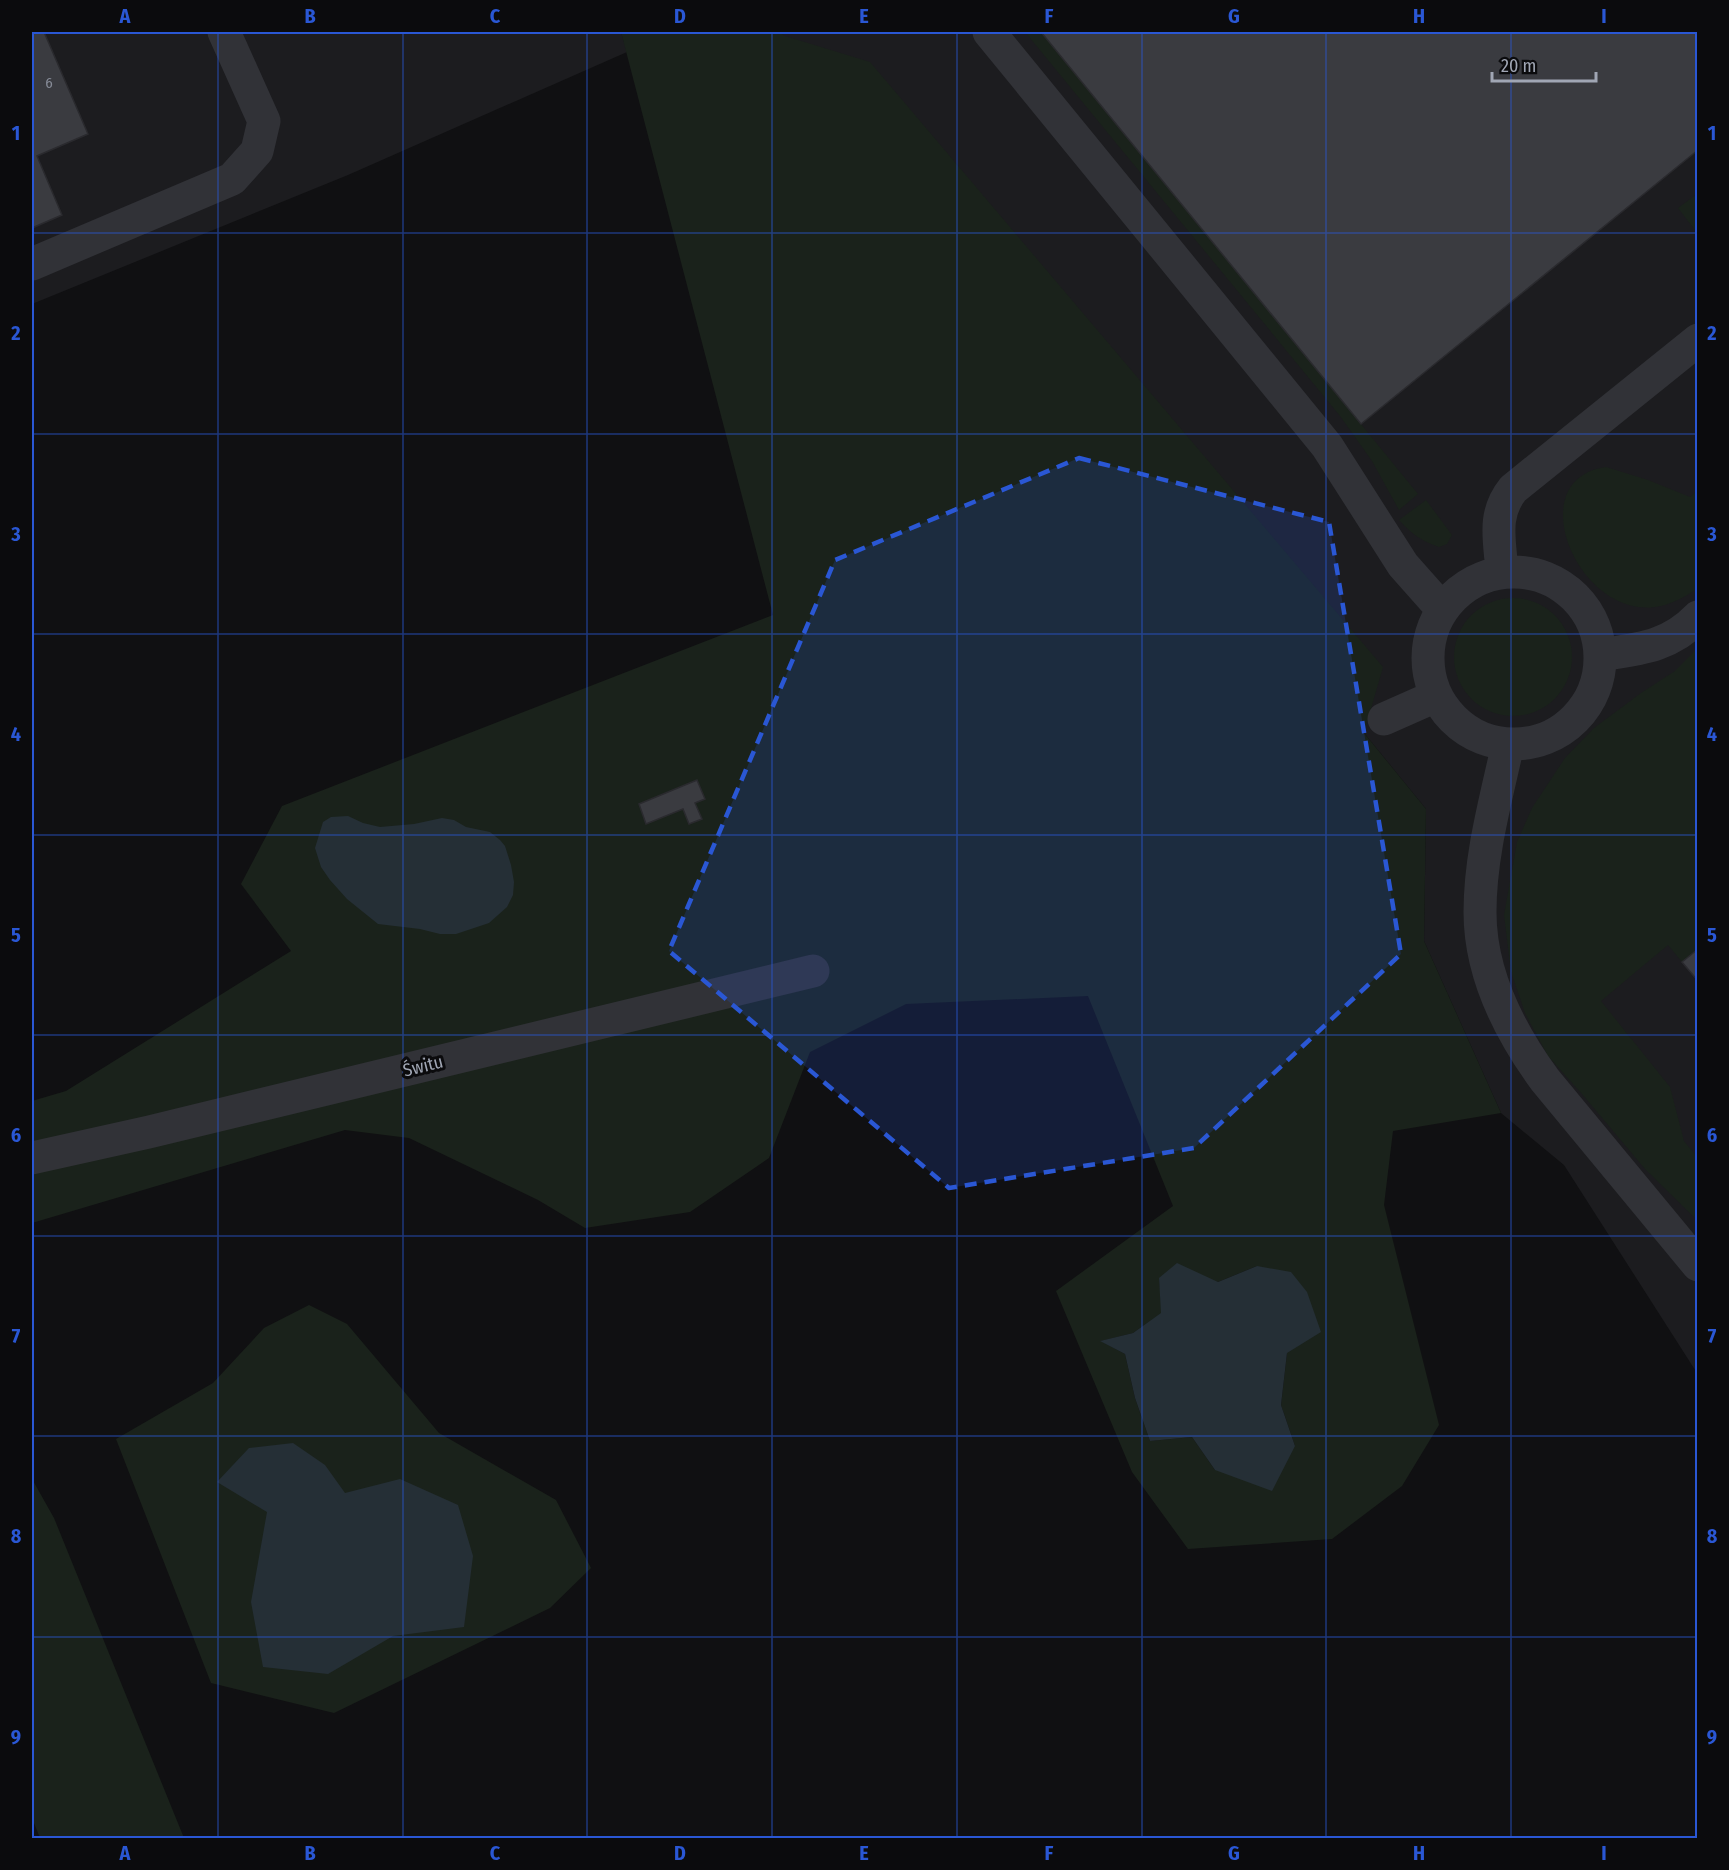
<svg xmlns="http://www.w3.org/2000/svg" width="1729" height="1870" font-family="'Fira Sans Condensed',sans-serif">
<style>
.built{fill:#1c1c1f}
.green{fill:#1a221b;fill-rule:evenodd}
.water{fill:#252f36}
.building{fill:#3a3b40;stroke:#2a2a2e;stroke-width:1.5}
.lines{fill:none;stroke-linecap:round;stroke-linejoin:round}
.minor{stroke:#313237;stroke-width:33}
.marked{fill:#2a57d4;fill-opacity:0.2;stroke:#2a57d4;stroke-width:4.5;stroke-dasharray:12 8;stroke-linejoin:round}
.grid{fill:none;stroke:#2a57d4;stroke-width:1.5;stroke-opacity:0.55}
.labels{text-anchor:middle;stroke-width:6;stroke-linejoin:round;paint-order:stroke}
.number-label{font-size:15px;fill:#868b97}
.street-label{font-size:18px;fill:#a0a6b4;stroke:#0b0b0d}
.neatline{fill:none;stroke:#2a57d4;stroke-width:2}
.grid-label{font-size:20px;text-anchor:middle;font-weight:bold;fill:#2a57d4}
</style>
<rect width="100%" height="100%" fill="#101012"/>
<path class="built" d="M32,32H621L627,52L348,175L32,304Z
M780,32H1697V1373L1564,1165L1501,1113L1424,941L1426,809L1364,733Z"/>
<path class="green" d="M621,32H780L785,36L870,62L1383,667L1364,733L1426,809L1424,941L1501,1113L1393,1131L1384,1205L1439,1425L1402,1486L1332,1539L1188,1549L1132,1472L1056,1291L1173,1206L1088,996L906,1004L810,1052L769,1158L690,1212L585,1228L538,1200L409,1138L345,1130L32,1223V1101L66,1091L291,951L241,884L282,806L773,615ZM1257,1266L1287,1353L1281,1405L1295,1446L1215,1470L1192,1437L1150,1441L1135,1398L1125,1354L1101,1341L1133,1333L1162,1313L1159,1278L1218,1282Z
M1025,32H1041L1418,494L1399,510L1372,461L1340,416Z
M1697,194V233L1678,208Z
M1606,467L1648,480L1690,497L1697,491V589C1684,597 1671,605 1655,607C1577,617 1520,479 1606,467Z
M1426,500L1452,535L1447,544L1439,547C1420,540 1413,535 1399,520Z
M1454 657a59 59 0 1 1 118 0a59 59 0 1 1-118 0Z
M1697,649V949L1682,962L1668,945L1601,1001L1670,1087L1684,1141L1697,1157V1220L1645,1169L1582,1094L1548,1056L1525,1013L1511,972L1504,915L1517,842L1532,808L1565,758L1594,728L1641,693L1675,671Z
M309,1305L347,1324L439,1433L556,1500L591,1568L550,1608L334,1713L211,1683L116,1439L213,1383L264,1328Z
M32,1479L54,1518L184,1838H40L32,1818Z"/>
<path class="water" d="M348,816L363,823L380,827L414,824L442,818L454,820L466,827L490,832L500,840L505,846L511,865L514,882L513,895L507,907L489,923L456,934H440L420,929L378,924L347,899L330,880L321,867L315,848L323,822L331,817Z
M1177,1263L1218,1282L1257,1266L1291,1272L1307,1292L1321,1332L1287,1353L1281,1405L1295,1446L1272,1491L1215,1470L1192,1437L1150,1441L1135,1398L1125,1354L1100,1341L1133,1333L1161,1313L1159,1278Z
M293,1443L325,1465L345,1493L400,1479L458,1505L473,1556L464,1627L393,1636L328,1674L263,1667L251,1602L267,1512L217,1482L249,1448Z"/>
<path class="building" d="M32,32H44L88,134L37,156L62,215L32,228Z
M1041,32H1698V150L1361,424Z
M697,780L705,799L695,803L702,819L689,824L683,809L646,824L639,804Z
M1698,949V981L1682,962Z"/>
<g class="lines">
<path class="minor" d="M989,32L1327,446L1403,565L1442,609
M32,264L232,179L257,151L264,121L224,32
M1428 658a86 86 0 1 1 172 0a86 86 0 1 1-172 0Z
M1502,572C1500,541 1492,515 1513,489L1698,340
M1600,655C1639,649 1669,647 1698,617
M1384,719L1436,696
M1508,744C1496,799 1480,855 1480,912C1480,974 1509,1031 1545,1080L1698,1265
M32,1158L149,1132L813,971"/>
</g>
<path class="marked" d="M1079,458L1329,522L1401,954L1194,1148L949,1188L669,951L835,560Z"/>
<path class="grid" d="M218,32V1838M403,32V1838M587,32V1838M772,32V1838M957,32V1838M1142,32V1838M1326,32V1838M1511,32V1838M32,233H1698M32,434H1698M32,634H1698M32,835H1698M32,1035H1698M32,1236H1698M32,1436H1698M32,1637H1698"/>
<g class="labels">
<g class="number-label">
<text x="49" y="88">6</text>
</g>
<g class="street-label">
<text transform="translate(423 1066) rotate(-14)" y="6">Świtu</text>
</g>
</g>
<rect width="1729" height="1870" fill="none" stroke="#0b0b0d" stroke-width="66"/>
<path d="M1492 72v9h104v-9" fill="none" stroke="#a0a6b4" stroke-width="3"/>
<text x="1501" y="72" font-size="18" fill="#a0a6b4" stroke="#0b0b0d" stroke-width="4.5" paint-order="stroke">20 m</text>
<rect x="33" y="33" width="1663" height="1804" class="neatline"/>
<g class="grid-label">
<text x="125" y="23">A</text>
<text x="310" y="23">B</text>
<text x="495" y="23">C</text>
<text x="680" y="23">D</text>
<text x="864" y="23">E</text>
<text x="1049" y="23">F</text>
<text x="1234" y="23">G</text>
<text x="1419" y="23">H</text>
<text x="1604" y="23">I</text>
<text x="16" y="140">1</text>
<text x="1712" y="140">1</text>
<text x="16" y="340">2</text>
<text x="1712" y="340">2</text>
<text x="16" y="541">3</text>
<text x="1712" y="541">3</text>
<text x="16" y="741">4</text>
<text x="1712" y="741">4</text>
<text x="16" y="942">5</text>
<text x="1712" y="942">5</text>
<text x="16" y="1142">6</text>
<text x="1712" y="1142">6</text>
<text x="16" y="1343">7</text>
<text x="1712" y="1343">7</text>
<text x="16" y="1543">8</text>
<text x="1712" y="1543">8</text>
<text x="16" y="1744">9</text>
<text x="1712" y="1744">9</text>
<text x="125" y="1860">A</text>
<text x="310" y="1860">B</text>
<text x="495" y="1860">C</text>
<text x="680" y="1860">D</text>
<text x="864" y="1860">E</text>
<text x="1049" y="1860">F</text>
<text x="1234" y="1860">G</text>
<text x="1419" y="1860">H</text>
<text x="1604" y="1860">I</text>
</g>
</svg>
